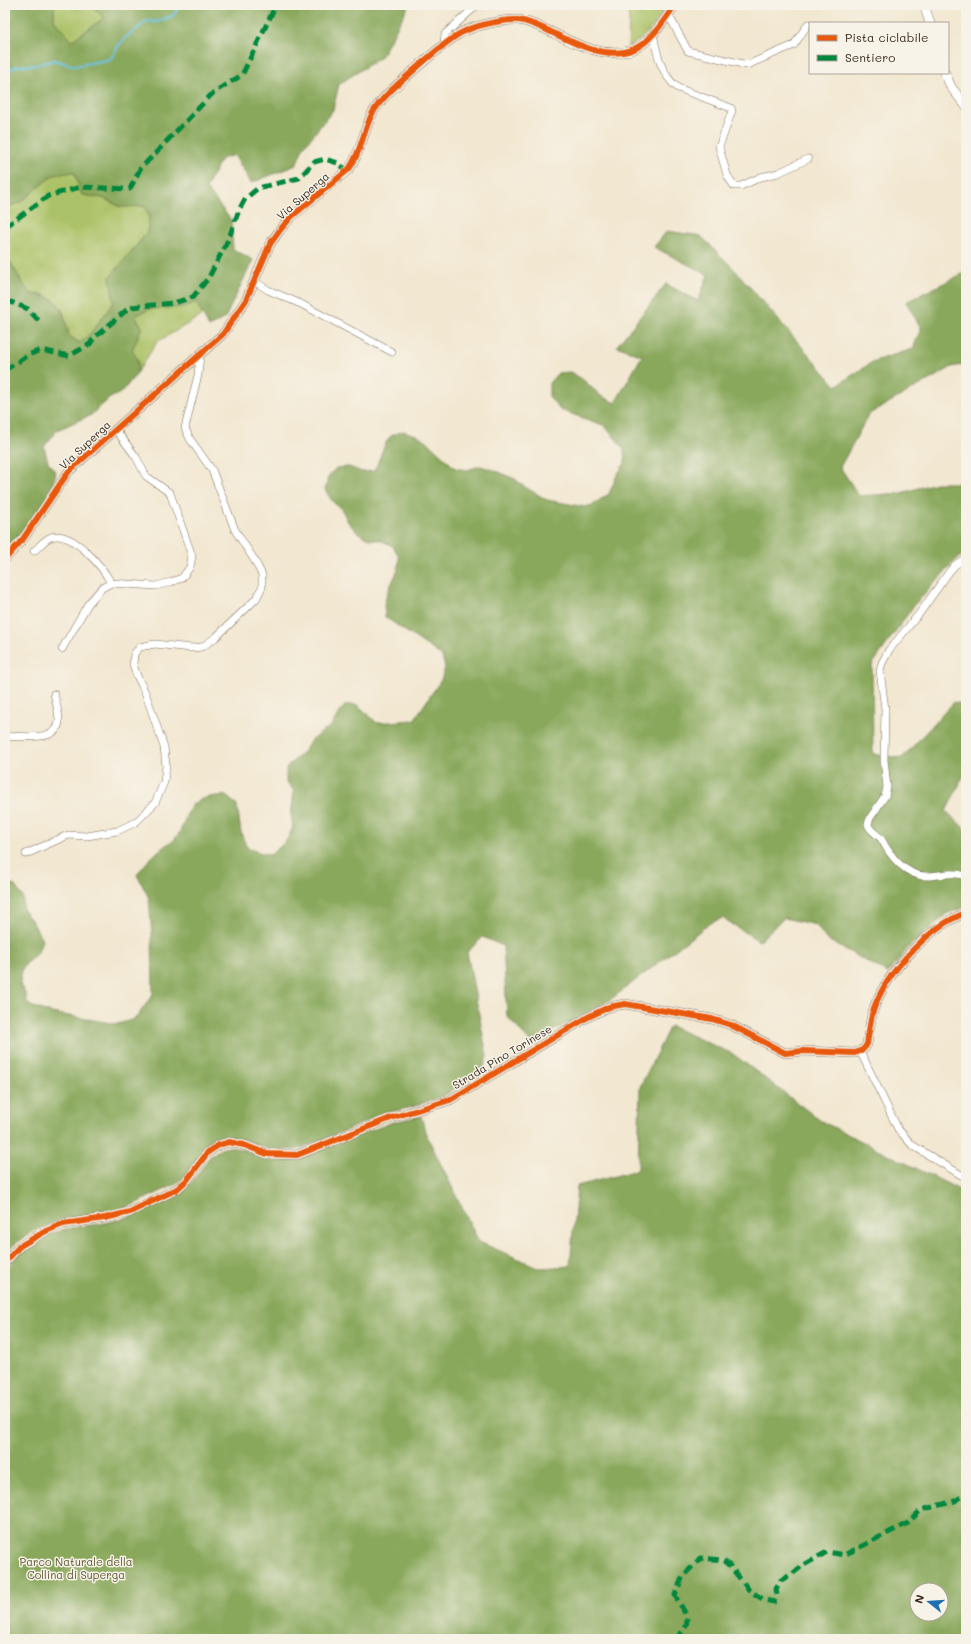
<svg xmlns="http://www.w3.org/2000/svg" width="971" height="1644" font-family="Mali,sans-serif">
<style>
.green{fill:#acc267;stroke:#747642}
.forest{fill:#89a85c;stroke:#62693d;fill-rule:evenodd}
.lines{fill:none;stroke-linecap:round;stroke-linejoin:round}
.stream{stroke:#64c1e2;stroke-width:2}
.minor-casing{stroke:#7b6c5c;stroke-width:8}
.tertiary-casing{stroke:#7b6c5c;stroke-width:10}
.minor{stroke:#fff;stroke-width:7}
.tertiary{stroke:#fff;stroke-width:9}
.quiet{stroke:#00873e;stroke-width:5;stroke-dasharray:10 5;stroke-linecap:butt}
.cycleway-casing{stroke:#f7f3e8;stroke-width:8}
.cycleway{stroke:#e8590c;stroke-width:6}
.labels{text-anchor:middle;stroke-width:3;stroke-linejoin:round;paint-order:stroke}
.street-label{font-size:11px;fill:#3b2a1e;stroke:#f7f3e8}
.park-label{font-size:11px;fill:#5d5834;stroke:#f7f3e8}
</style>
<rect width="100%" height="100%" fill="#f7f3e8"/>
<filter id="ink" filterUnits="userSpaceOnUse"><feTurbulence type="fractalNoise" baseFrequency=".025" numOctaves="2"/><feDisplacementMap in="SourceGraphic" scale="8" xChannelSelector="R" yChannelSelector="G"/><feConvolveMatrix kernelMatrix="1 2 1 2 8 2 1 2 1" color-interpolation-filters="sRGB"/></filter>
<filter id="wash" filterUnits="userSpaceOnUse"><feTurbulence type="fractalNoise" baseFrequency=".012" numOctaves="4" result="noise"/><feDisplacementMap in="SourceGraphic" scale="16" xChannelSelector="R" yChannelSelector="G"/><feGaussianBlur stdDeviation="0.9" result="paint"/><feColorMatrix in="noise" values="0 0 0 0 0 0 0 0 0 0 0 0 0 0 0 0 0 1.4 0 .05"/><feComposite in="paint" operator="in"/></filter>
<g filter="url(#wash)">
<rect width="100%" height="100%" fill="#f2e7d0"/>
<path class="green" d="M57,5H94L93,7L104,18L71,42L64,30L54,21V8Z
M627,5H667C657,22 646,38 628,47L629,20Z
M74,172L82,195L103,198L121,207L144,206L149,215L147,233L110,277L114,302L90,334L80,343L69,336L63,311L44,295L31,294L23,284L5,253V208L21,202L53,175Z
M196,301L203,315L157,342L137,373L138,361L132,350L142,327L135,316L149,309Z"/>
<path class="forest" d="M5,5H57L54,8V21L64,30L71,41L104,18L93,6L94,5H409L381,57L339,84L333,110L303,148L296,165L251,183L234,155L221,159L206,188L231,220L233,249L253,260L225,318L209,327L196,302L184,307L149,309L135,316L142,327L132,350L138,361L137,373L122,392L110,398L91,415L57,430L44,447L48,462L56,472C51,500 25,530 5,549V253L23,284L31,294C63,296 62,310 69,336L80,343L90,334L114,302L110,277L147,233L149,215L144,206L121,207L103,198L82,195L74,172L53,175L21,202L5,208Z
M667,231L701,236L735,270L836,386L874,361L913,349L921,328L906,302L966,272V364L952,367L869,414L840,467L859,496L901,493L936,483H966V553L958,558L914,605L872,665L873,754L902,758L954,702L966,705V771L946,811L966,830V907L948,913L908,948L888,973L826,939L816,925L784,918L759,941L723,918L710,923L610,1000L531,1043L507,1016L503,946L483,937L467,952L487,1056L483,1070L445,1095L412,1107L386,1113L347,1130L296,1150L268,1149L245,1140L229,1137L217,1141L205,1148L184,1177L174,1185L128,1207L104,1213L62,1219L44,1227L32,1232L17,1242L5,1254V1158L8,1154L5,1152V881L15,886L23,897V910L32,921L42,940L38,952L28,961L21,971L20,984L26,995L27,1002L31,1006L51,1013L111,1023L118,1024L131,1020L137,1017L153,994L152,936L149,898L137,875C144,865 153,855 162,848C166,844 172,843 175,839C183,830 184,818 190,808C195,798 216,795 226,796L237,805L241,833L246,846L258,852L270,855L280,847L288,838L293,827L291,815L294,791L286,781V768L305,750L311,740L332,725L338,714L346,705H358L377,723L414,720L441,680L445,668L442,656L385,617L384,604L388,591L398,570L399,557L393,546L380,540L369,539L357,532L348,522L342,510L332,501L325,490L328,477L336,468L349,467L362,472L374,471C379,462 384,442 391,436C394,434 400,433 403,431L416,435L427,441L455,468L467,470L480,466L491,469L515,479L525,487L547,500L585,507L592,505L609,494L617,475L625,463L624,450L612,434L603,425L560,410L549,396V383L558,373L570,372L582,379L601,396L615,403L642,356L617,346L666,284L698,301L708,275L654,247Z
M670,1026L733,1054L821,1121L966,1193V1639H5V1270L23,1249L48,1235L65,1229L105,1223L132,1216L179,1192L191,1183L211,1155L221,1149L229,1147L242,1149L266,1158L298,1159L393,1122L421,1116L426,1134L479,1242L540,1268L570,1266L577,1186L638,1170L640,1087ZM917,1590H941V1614H917Z"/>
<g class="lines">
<path class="stream" d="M5,72L17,66L36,65L54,60L75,66L111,59C122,36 129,36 147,21L157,22L174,15L179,5"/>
</g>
</g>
<g filter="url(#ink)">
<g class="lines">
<defs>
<path id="minor" d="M668,14L688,51L747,65L794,45L808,24
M653,34C657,54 661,75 678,88L731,108L732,111L719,147L727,175L734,186H741L761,177L778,173L808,159
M444,44L445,34L477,5
M254,281L268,290L301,304L392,352
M34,551C39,547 45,539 51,537C72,530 102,566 111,583
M966,558L955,565L949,572L919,614L889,650L882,663L880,671L885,709L884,760L887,787L885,796L870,818L868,824C869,831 878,834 882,840C890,856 906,876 926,876C942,876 949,871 966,876
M62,649L88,604L102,588L111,583L156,586L171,582L182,578L190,567L192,556L170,493L146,476L136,457L116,430
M5,737C19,734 58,744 59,721C59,713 56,702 54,694
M26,854L68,835L87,836L117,831L136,822L155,803L164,782L166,766L164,747L145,692L137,676L133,664L134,654L140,647L155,644L191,648L202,647L215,638L256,599L262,587V575L255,561L235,530L212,470L190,439L185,428L198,375L200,355
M860,1051L898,1129L912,1145L966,1178
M5,1417V1423"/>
<path id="tertiary" d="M924,5L930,23
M945,73L951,87L966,106
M5,559L23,539L69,471L223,334L246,300L270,244L280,230L291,217L349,169C361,153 363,132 372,114C382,96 400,83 414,70C429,57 443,44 459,34C473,26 502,19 518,20C528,21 538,26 547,30C572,42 605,61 634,49C652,41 664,20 675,5
M5,1262L20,1246L46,1231L63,1224L105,1218L130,1212L177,1189L187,1180L208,1152L219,1145L229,1142L244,1145L267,1154L297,1155L391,1118L450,1100L588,1017L609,1007L625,1004L712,1019L731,1025L785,1053L803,1051L855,1053C861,1051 864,1050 867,1044C869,1032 870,1020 874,1008C887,972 930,925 966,913"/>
</defs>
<use href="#minor" class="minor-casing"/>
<use href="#tertiary" class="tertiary-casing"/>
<use href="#minor" class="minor"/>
<use href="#tertiary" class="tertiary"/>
<path class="quiet" d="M5,227L48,196L80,187L130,189L140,169L214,92L242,75L276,5
M5,304L11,302L28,309L40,322
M5,370L28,355L41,350L69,356L90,344L94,338L130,307L174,303L193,297L209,277L228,240L239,210L245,199L258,188L299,178L314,162L325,159L338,163L347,171
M675,1639C696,1621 685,1615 675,1595L683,1576L701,1558L723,1560L730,1566L749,1590L764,1600L774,1602L777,1595L776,1589L781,1580L791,1575L802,1566L827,1552L844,1555L908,1523L921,1510L955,1501L966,1494"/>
<defs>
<path id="cycleway" d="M5,559L23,539L69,471L223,334L246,300L270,244L280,230L291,217L349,169C361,153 363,132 372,114C382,96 400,83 414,70C429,57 443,44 459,34C473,26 502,19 518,20C528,21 538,26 547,30C572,42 605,61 634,49C652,41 664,20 675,5
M5,1262L20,1246L46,1231L63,1224L105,1218L130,1212L177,1189L187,1180L208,1152L219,1145L229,1142L244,1145L267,1154L297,1155L391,1118L450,1100L588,1017L609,1007L625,1004L712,1019L731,1025L785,1053L803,1051L855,1053C861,1051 864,1050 867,1044C869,1032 870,1020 874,1008C887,972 930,925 966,913"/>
</defs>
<use href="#cycleway" class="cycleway-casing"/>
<use href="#cycleway" class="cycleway"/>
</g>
</g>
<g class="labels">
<g class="street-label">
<text transform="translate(303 196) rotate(-41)" y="4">Via Superga</text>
<text transform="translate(85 445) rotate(-43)" y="4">Via Superga</text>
<text transform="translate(502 1057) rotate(-31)" y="4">Strada Pino Torinese</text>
</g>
<g class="park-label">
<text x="76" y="1566">Parco Naturale della<tspan x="76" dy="13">Collina di Superga</tspan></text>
</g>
</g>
<rect width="971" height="1644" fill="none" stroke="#f7f3e8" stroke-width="20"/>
<rect x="809" y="22" width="140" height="52" fill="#f7f3e8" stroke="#aca397"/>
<rect x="817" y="35" width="20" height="6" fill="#e8590c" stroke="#aca397"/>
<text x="845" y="42" font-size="12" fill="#3b2a1e">Pista ciclabile</text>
<rect x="817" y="55" width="20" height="6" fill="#00873e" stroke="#aca397"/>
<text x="845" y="62" font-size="12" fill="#3b2a1e">Sentiero</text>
<g transform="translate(929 1602) rotate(287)"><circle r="19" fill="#f7f3e8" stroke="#aca397"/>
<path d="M0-3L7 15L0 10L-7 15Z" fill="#1f6fb2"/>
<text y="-6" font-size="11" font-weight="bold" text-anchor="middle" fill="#3b2a1e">N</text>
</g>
</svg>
